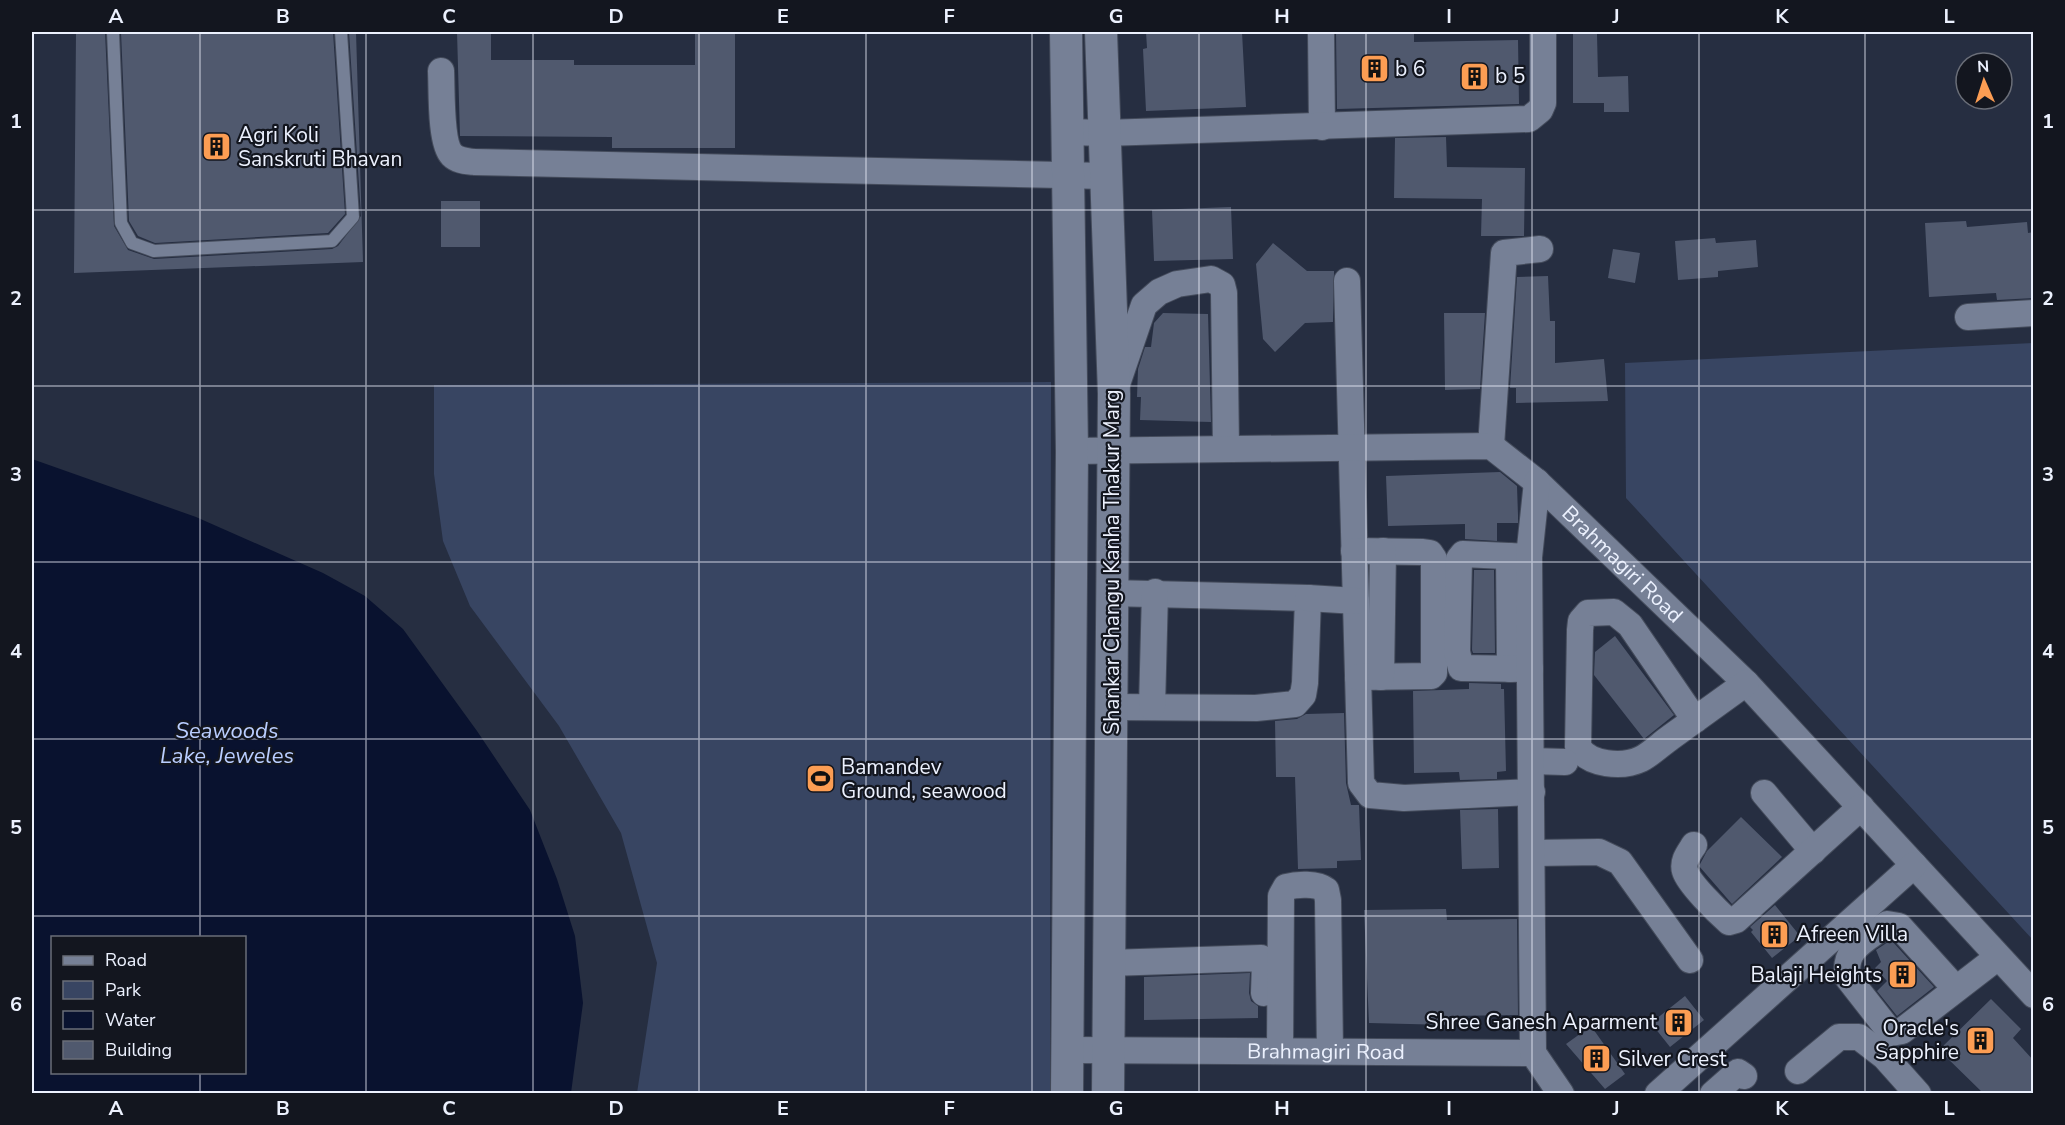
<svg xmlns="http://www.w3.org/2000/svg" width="2065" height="1125" font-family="'Nunito Sans',sans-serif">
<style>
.green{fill:#384562}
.water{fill:#09122f;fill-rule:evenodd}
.building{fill:#50596e}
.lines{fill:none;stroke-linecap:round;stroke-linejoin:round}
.service-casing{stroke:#444b5b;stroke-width:14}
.minor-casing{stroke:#444b5b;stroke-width:28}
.tertiary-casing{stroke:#444b5b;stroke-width:34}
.service{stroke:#768096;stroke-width:12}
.minor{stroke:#768096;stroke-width:26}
.tertiary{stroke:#768096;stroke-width:32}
.grid{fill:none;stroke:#ecf1fe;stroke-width:1.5;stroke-opacity:0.55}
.labels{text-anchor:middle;stroke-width:4.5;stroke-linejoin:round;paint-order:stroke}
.poi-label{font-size:21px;fill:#ecf1fe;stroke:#13161f;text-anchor:start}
.street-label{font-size:21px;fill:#ecf1fe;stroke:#13161f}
.water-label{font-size:22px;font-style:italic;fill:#baceff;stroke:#13161f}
.neatline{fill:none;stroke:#ecf1fe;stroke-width:2}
.grid-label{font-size:20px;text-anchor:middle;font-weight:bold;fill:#ecf1fe}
</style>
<rect width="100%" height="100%" fill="#262e41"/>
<path class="green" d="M2033,343H2034L2033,940L1626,498L1625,363Z
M1051,382L1050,1093H637L657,963L621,833L559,726L470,606L443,541L434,474V385Z"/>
<path class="water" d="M32,459L196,517L323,573L365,596L403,629L477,731L530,810L557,879L575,936L583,1003L571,1093H32ZM52,938H244V1072H52Z"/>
<path class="building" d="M76,32H105L114,226L128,250L154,259L332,249L338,246L361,216L349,32H356L363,262L74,273Z
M121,32H333L345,214L328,233L155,243L138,236L129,221Z
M457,32H491V60H574V65H695V32H735V148H612V137L460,136Z
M1146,32H1242L1246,107L1146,111L1143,49L1147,48Z
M1336,32H1414V42L1518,40L1519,104L1337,109Z
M1573,34H1597L1598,77L1628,76L1629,112H1604V103H1573Z
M1446,137L1447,167L1525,168L1524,236H1481L1482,199L1394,198L1395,138Z
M441,201H480V247H441Z
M1231,207L1233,259L1154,261L1152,210Z
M1966,221L1967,227L2027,222L2028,233L2034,232V298L1997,300L1996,293L1929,297L1925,223Z
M1715,238L1716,243L1756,240L1758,267L1718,271V277L1678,280L1675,241Z
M1273,243L1307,271H1334V273L1333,322L1305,323L1275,352L1263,339L1256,264Z
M1613,249L1640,253L1635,283L1608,278Z
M1548,276L1550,321H1555V363L1604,359L1608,401L1516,403V388H1510L1517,277Z
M1163,313L1208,314L1211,422L1140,420L1141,397H1137L1138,369L1145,347H1151L1154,323Z
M1444,313H1485L1480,389L1445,390Z
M1500,472L1517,486L1518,515V523H1497V541L1465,539V524L1388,526L1386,476Z
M1474,570H1494L1495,653H1473L1472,650Z
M1615,636L1674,715L1644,739L1594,675L1595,652Z
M1469,683L1501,684V689H1504L1506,771L1497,772V779L1460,780L1459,772L1414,773L1413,691L1469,689Z
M1344,713L1346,783L1351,805H1359L1361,860L1337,861V868L1298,869L1295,777H1276L1275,721L1297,719L1306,714Z
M1498,809L1499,868L1462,869L1460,810Z
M1741,817L1782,857L1732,904L1699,866L1707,851Z
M1775,905L1800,936L1772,958L1751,932L1753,930L1750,927Z
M1446,909L1447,920L1517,919L1518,1015L1449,1016V1025L1369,1023L1364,910Z
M1891,940L1934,987L1897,1016L1877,991L1887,981L1875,968L1881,962L1876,950Z
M1250,973L1249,993L1251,1001L1258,1006V1018L1144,1020V977Z
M1685,996L1704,1020L1670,1047L1651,1023Z
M1991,999L2021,1029L2013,1038L2034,1061V1094H1984L1939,1050Z
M1591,1026L1625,1074L1605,1089L1566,1044Z"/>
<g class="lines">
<defs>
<path id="service" d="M113,32L121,223L132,243L154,251L332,241L353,217L341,32"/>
<g id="minor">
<path d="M1321,32L1322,127"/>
<path d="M441,71C442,89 440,143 452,155C458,161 467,161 474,162L1105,176"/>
<path d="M1068,132L1105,133L1529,119L1540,110L1543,103V32"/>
<path d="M1347,281L1361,783L1370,795L1404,798L1532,792"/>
<path d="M1968,317L2034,313"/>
<path d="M1116,387L1144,305L1159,292L1177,284L1211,279L1222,285L1224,293L1226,448"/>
<path d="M1491,446L1504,253L1540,249"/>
<path id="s1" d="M1072,451L1491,446L1537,482L1746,683L2034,995"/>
<path d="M1354,551L1423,552L1430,553L1434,559V673L1431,676L1358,677"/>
<path d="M1509,556L1510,669"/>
<path d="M1529,557L1463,554L1459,559L1457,652L1461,668L1530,669"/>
<path d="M1110,593L1308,598L1305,683L1303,695L1295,704L1256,708L1110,707"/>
<path d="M1308,598L1356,601"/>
<path d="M1381,677L1383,551"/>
<path d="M1152,707L1155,592"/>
<path d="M1695,720L1630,625L1614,612L1588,613L1581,621L1580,630L1578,747C1589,765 1622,768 1641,759C1651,754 1661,744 1671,737C1696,719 1721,701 1746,683"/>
<path d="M1532,761L1565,762"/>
<path d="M1764,793L1813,851"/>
<path d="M1694,845C1689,853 1682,861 1685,871C1689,884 1718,912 1729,922L1736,920L1861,807"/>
<path d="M1533,853L1599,852L1620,862L1690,960"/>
<path d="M1109,963L1261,958L1265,963L1264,993"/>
<path d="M1956,989L1899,926L1887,924C1866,940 1842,948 1848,978L1891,1033L1902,1031L1998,957"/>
<path id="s2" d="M1068,1050L1533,1053L1561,1094"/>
<path d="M1280,1051L1281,896L1286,887C1297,884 1317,883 1326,890L1328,900L1330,1051"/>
<path d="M1533,1053L1529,557L1537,482"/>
<path d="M1798,1071L1839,1037H1859L1885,1057L1918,1094"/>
<path d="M1658,1094L1914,865"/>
<path d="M1713,1094L1738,1072L1744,1076"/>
</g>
<path id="tertiary" d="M1066,32L1072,451L1067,1094
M1101,32L1114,394L1108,1094"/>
</defs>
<use href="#service" class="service-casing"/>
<use href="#minor" class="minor-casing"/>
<use href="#tertiary" class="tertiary-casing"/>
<use href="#service" class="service"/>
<use href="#minor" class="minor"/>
<use href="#tertiary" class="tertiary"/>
</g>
<path class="grid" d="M200,32V938M366,32V1094M533,32V1094M699,32V1094M866,32V1094M1032,32V1094M1199,32V1094M1366,32V1094M1532,32V1094M1699,32V1094M1865,32V1094M32,210H2034M32,386H2034M32,562H2034M32,739H2034M32,916H2034M200,1072V1094"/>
<defs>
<symbol id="building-square" viewBox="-11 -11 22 22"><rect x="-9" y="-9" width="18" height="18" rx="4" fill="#fc9d53" stroke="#13161f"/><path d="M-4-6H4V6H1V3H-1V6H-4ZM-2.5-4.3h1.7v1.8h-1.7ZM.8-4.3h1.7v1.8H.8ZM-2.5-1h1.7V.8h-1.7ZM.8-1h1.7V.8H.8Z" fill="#111"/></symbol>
<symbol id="stadium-square" viewBox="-11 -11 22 22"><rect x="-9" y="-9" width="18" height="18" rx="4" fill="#fc9d53" stroke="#13161f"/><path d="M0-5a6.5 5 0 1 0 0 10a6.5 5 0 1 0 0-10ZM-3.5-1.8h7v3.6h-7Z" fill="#111"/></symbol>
</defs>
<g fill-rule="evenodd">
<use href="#building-square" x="1358" y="52" width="33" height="33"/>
<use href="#building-square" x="1458" y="60" width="33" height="33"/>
<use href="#building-square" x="200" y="130" width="33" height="33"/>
<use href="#stadium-square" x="804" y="762" width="33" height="33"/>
<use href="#building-square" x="1758" y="918" width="33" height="33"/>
<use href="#building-square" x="1886" y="958" width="33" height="33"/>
<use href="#building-square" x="1662" y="1006" width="33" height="33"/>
<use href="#building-square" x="1964" y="1024" width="33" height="33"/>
<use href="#building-square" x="1580" y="1042" width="33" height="33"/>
</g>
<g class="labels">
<g class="poi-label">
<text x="1395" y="76">b 6</text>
<text x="1495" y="83">b 5</text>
<text x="238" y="142">Agri Koli<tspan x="238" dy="24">Sanskruti Bhavan</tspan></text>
<text x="841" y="774">Bamandev<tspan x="841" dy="24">Ground, seawood</tspan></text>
<text x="1796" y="941">Afreen Villa</text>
<text x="1882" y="982" text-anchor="end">Balaji Heights</text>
<text x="1657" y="1029" text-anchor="end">Shree Ganesh Aparment</text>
<text x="1959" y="1035" text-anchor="end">Oracle's<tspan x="1959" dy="24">Sapphire</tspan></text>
<text x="1618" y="1066">Silver Crest</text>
</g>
<g class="street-label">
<text transform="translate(1112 562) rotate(-90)" y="7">Shankar Changu Kanha Thakur Marg</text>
<text dy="7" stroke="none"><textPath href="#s1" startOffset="596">Brahmagiri Road</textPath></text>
<text dy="7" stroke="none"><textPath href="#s2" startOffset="258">Brahmagiri Road</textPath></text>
</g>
<g class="water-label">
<text x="227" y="738">Seawoods<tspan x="227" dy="25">Lake, Jeweles</tspan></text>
</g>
</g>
<rect width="2065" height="1125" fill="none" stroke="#13161f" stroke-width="66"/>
<rect x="51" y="936" width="195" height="138" fill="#13161f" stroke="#6a6e78" stroke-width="1.5"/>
<rect x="63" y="956" width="30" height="9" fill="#768096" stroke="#6a6e78" stroke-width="1.5"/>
<text x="105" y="966" font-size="18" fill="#ecf1fe">Road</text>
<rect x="63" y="981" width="30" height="18" fill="#384562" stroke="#6a6e78" stroke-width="1.5"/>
<text x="105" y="996" font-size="18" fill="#ecf1fe">Park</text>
<rect x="63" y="1011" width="30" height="18" fill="#09122f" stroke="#6a6e78" stroke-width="1.5"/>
<text x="105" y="1026" font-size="18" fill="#ecf1fe">Water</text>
<rect x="63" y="1041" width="30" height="18" fill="#50596e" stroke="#6a6e78" stroke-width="1.5"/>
<text x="105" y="1056" font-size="18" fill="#ecf1fe">Building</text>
<g transform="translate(1984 81) rotate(357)"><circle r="28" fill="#13161f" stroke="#6a6e78" stroke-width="1.5"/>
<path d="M0-4.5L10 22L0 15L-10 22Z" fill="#fc9d53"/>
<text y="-9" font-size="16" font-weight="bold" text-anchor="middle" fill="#ecf1fe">N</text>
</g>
<rect x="33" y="33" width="1999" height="1059" class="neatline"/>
<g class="grid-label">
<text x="116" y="23">A</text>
<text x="283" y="23">B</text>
<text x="449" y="23">C</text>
<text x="616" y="23">D</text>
<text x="783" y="23">E</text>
<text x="949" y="23">F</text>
<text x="1116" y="23">G</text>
<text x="1282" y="23">H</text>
<text x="1449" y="23">I</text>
<text x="1616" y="23">J</text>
<text x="1782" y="23">K</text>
<text x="1949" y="23">L</text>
<text x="16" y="128">1</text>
<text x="2048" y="128">1</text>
<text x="16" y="305">2</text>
<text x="2048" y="305">2</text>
<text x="16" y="481">3</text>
<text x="2048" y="481">3</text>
<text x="16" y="658">4</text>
<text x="2048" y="658">4</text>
<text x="16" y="834">5</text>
<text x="2048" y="834">5</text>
<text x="16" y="1011">6</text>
<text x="2048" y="1011">6</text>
<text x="116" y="1115">A</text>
<text x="283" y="1115">B</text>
<text x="449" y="1115">C</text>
<text x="616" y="1115">D</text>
<text x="783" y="1115">E</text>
<text x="949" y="1115">F</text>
<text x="1116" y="1115">G</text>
<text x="1282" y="1115">H</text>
<text x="1449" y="1115">I</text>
<text x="1616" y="1115">J</text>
<text x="1782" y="1115">K</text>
<text x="1949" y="1115">L</text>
</g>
</svg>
